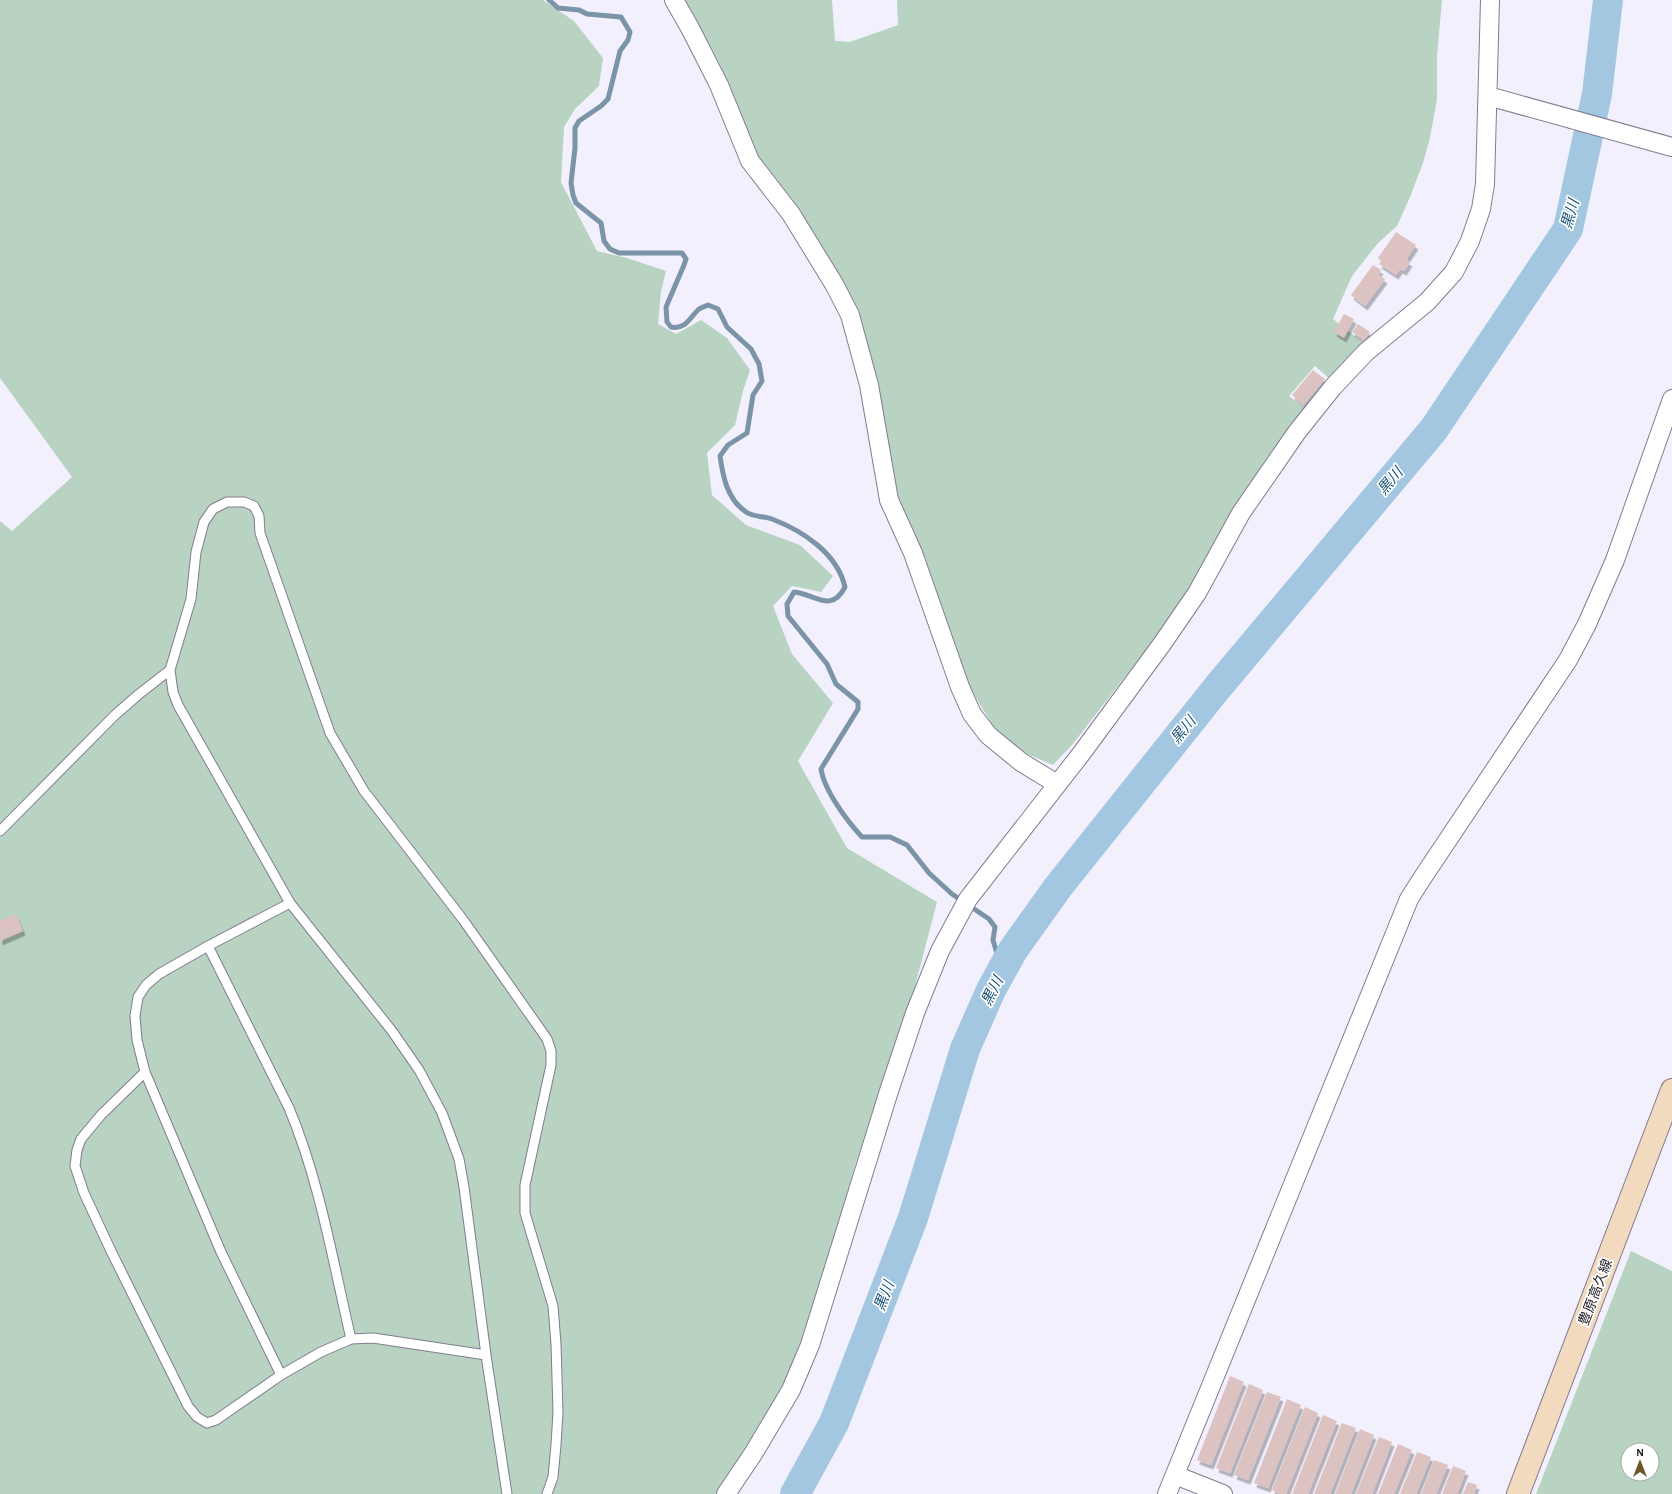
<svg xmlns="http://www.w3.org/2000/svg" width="1672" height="1494" font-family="'Alegreya Sans','Noto Sans JP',sans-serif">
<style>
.green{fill:#b8d3c2;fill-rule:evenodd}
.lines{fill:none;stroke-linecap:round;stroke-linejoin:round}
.stream{stroke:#7b94a8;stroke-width:5}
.river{stroke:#a3c7e1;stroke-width:30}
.building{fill:#dcc2c0;filter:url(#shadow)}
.lane-casing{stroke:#827c90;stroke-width:11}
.street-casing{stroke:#827c90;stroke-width:20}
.secondary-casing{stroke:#827c90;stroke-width:24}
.lane{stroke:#fff;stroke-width:9}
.street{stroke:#fff;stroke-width:18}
.secondary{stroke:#f2dabe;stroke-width:22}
.labels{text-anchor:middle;stroke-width:3.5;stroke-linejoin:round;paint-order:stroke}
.street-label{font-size:14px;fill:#1f1c24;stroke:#fff}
.water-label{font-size:15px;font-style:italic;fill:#195377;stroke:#fff}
</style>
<defs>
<filter id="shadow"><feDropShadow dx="2.5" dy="4.5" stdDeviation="0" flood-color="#0004"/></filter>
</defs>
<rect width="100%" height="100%" fill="#f3f0fd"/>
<path class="green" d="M0,0H543L574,21L603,58L599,86L575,109L564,127L561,182L597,251L627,258L666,271L661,292L658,324L676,334L701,320L727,338L750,370L743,391L735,425L707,453L712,495L746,525L800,545L833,576L821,592L792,586L773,606L792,654L833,703L798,761L847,848L937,902L913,994L855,1165L816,1303L789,1379L747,1450L717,1494H0V521L12,531L72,477L0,378Z
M684,0H832L835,41L850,42L898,25L897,0H1442L1437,56V99L1430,138L1423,163L1410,197L1397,226L1378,243L1352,276L1333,319L1365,344L1331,380L1315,366L1289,396L1308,411L1185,604L1142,655L1072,745L1053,765L1020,751L993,726L964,678L896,498L855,312L755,156L720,64Z
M1631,1251L1672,1271V1494H1536ZM1628,1450H1652V1474H1628Z"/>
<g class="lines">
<path class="stream" d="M549,0L558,8L579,10L587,14L621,17L630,32L628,40L620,51L608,99L601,106L579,121L575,128V148L571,183L573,195L576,203L601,223L604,241L610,249L619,253H682L686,259L684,265L666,307L667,322L671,327C686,330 690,317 699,309C702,307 706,306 708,305L718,309L727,327L751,349L759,364L762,381L753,395L747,433L728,445L720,456C723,477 727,499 746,512C753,517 764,516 772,519C803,531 837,553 845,587C831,614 815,594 794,592L787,604L788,616L827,664L836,684L858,702V709L821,769C824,790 847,821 862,837H890L907,845L929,873L952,894L989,919L995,927L993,940L1002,970"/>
<path class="river" d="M795,1494L834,1423L913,1218L965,1049L991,990L1013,950L1058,887L1217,688L1434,429L1568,229L1597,94L1608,0"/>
</g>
<path class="building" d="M1396,232L1416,245L1406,260L1410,262L1404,271L1400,269L1396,275L1379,264L1381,261L1378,258Z
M1373,265L1381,270L1378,274L1385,279L1365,306L1351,295Z
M1344,314L1354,319L1344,338L1334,332Z
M1358,324L1370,332L1364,340L1352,332Z
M1313,370L1325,379L1303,405L1292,395Z
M16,914L23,931L0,941V921Z
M1230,1376L1244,1382L1211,1465L1197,1460Z
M1249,1384L1263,1390L1230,1473L1216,1468Z
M1267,1392L1281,1397L1248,1480L1234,1475Z
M1287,1399L1301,1405L1268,1488L1254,1483Z
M1305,1407L1318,1413L1286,1494H1280L1272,1490Z
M1323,1415L1337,1421L1308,1494H1292Z
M1342,1423L1356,1428L1330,1494H1314Z
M1360,1429L1374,1435L1351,1494H1335Z
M1379,1437L1392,1442L1372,1494H1356Z
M1398,1444L1412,1450L1394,1494H1378Z
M1417,1452L1431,1457L1416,1494H1400Z
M1434,1460L1448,1465L1436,1494H1421Z
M1453,1466L1466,1471L1457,1494H1442Z
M1468,1482L1477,1485L1474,1494H1463Z"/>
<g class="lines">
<defs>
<path id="lane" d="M170,670L173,692L178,705L290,903L392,1031L419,1070L442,1113L459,1159L464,1187L486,1355L507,1494
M0,831L115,715L139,694L170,670L191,599L196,552L204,522L213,509L227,502H244L254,506L259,516L260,533L330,733L364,791L464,921L547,1039L551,1051V1065L525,1185V1213L553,1306L556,1344L558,1412L556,1445L553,1477L547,1494
M290,903L208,946L159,974L146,985L138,997L135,1016L137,1040L145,1072L101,1115L81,1139L77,1150L75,1166L84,1193L111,1251L188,1406L197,1417L207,1423L216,1420L281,1375L321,1352L351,1339L373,1338L486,1355
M208,946L289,1108C320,1182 333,1262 351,1339
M145,1072L221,1252L281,1375"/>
<path id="street" d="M674,0L690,28L719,85L750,161L791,214L834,284L850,315L869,385L889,500L913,553L960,687L972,714L988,735L1021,762L1057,784
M1488,96L1672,147
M1175,1475L1223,1494
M726,1494L753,1454L791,1390L810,1345L889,1091L915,1013L940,951L968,899L1081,754L1162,644L1197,593L1241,513L1297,432L1333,387L1366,352L1427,302L1454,272L1470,241L1481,209L1485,184L1490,0
M1167,1494L1409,899L1421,880L1568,660L1587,624L1615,560L1672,399"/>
<path id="secondary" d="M1518,1494L1672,1090"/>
</defs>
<use href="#lane" class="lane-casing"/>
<use href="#street" class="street-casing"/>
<use href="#secondary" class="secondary-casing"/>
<use href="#lane" class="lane"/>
<use href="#street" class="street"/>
<use href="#secondary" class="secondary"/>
</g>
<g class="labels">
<g class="street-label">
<text transform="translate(1595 1292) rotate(-69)" y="5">豊原高久線</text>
</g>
<g class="water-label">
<text transform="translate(1570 214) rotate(-74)" y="5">黒川</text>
<text transform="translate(1390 481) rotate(-50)" y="5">黒川</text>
<text transform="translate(1183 730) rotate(-51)" y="5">黒川</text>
<text transform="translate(992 991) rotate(-63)" y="5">黒川</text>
<text transform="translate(884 1296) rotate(-69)" y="5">黒川</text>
</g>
</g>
<g transform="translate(1640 1462)"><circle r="19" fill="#ffffff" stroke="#a5a4a7"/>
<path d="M0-3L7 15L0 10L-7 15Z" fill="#6c5625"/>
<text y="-6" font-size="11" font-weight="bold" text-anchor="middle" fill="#1f1c24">N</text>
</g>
</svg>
